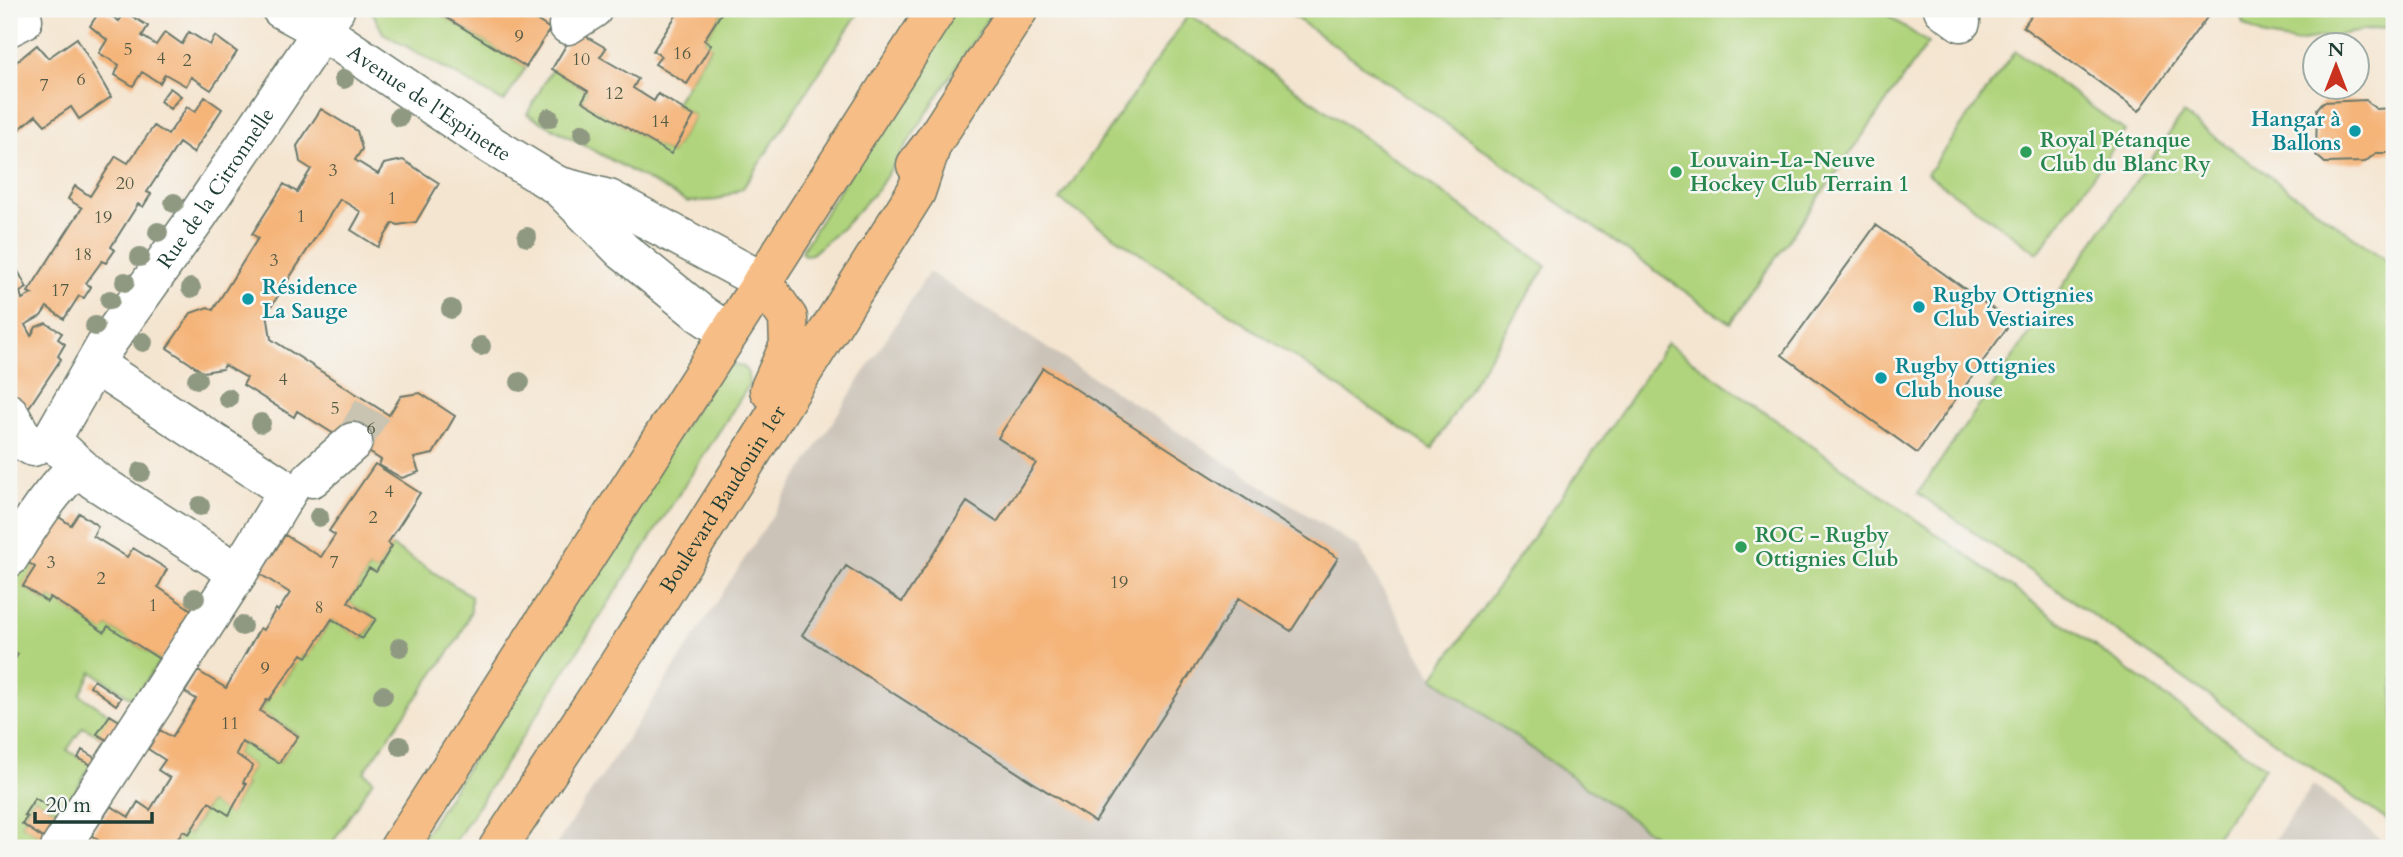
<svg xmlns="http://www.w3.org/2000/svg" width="2403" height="857" font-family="Cardo,serif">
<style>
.industrial{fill:#cbc3b8}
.green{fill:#b0d47d;stroke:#688858;stroke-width:2}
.building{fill:#f5b478}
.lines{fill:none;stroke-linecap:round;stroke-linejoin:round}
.minor-tunnel{stroke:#c9c3b1;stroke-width:38;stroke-dasharray:38 19;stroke-linecap:butt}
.minor-casing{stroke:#6a786b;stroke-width:41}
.major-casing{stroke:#6a786b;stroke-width:41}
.minor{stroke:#fff;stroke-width:38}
.major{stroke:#f6be86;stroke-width:38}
.tree{fill:#8f9982}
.culture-dot{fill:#0f9aa8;stroke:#f6f6f2;stroke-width:2.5}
.leisure-dot{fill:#2e9e5b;stroke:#f6f6f2;stroke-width:2.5}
.labels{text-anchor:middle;stroke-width:5;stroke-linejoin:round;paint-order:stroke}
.number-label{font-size:18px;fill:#545b45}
.street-label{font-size:21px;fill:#1f3d34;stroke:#f6f6f2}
.culture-label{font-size:21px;font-weight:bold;fill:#0d838f;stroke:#f6f6f2;text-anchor:start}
.leisure-label{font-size:21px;font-weight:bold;fill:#27864d;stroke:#f6f6f2;text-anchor:start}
</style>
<rect width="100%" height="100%" fill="#f6f6f2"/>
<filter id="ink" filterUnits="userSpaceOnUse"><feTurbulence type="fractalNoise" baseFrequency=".0143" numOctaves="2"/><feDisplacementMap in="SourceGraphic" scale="14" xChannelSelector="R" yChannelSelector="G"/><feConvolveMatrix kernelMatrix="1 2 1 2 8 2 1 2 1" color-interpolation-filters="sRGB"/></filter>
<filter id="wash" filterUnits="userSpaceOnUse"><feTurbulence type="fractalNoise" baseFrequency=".00686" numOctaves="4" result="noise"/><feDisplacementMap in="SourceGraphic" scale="28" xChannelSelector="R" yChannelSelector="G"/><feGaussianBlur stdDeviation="1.57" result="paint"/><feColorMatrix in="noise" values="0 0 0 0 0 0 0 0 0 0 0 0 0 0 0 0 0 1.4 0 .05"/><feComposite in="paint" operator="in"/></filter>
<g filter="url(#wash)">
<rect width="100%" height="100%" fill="#f4e5d0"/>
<path class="industrial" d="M929,272L1359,548L1433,678L1672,848H554L682,656Z
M2313,785L2392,848H2269Z"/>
<path class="green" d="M371,9H442L439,13L526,67L504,102L383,33Z
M724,9H861L743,188L717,200L688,202L527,114L552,69L588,91L583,101L671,154L694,116L675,104L711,46L704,40Z
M951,9H994L878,189L843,227L812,254L804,255L801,252Z
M1283,9H1879L1928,43L1730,323Z
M2239,9H2394V26L2295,42L2265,37L2243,24Z
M1189,14L1546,266L1432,449L1060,200Z
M2015,51L2125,131L2038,253L1927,174Z
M2183,114L2394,266V825L1918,493Z
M1667,343L2265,767L2208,848H1672L1433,678L1618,417Z
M733,365L744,367L748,374L749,385L451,848H416L721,368Z
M392,546L471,596V611L459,638L364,772L373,780L329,848H172L183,831L190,834L209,802L229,814L246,785L243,782L253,766L236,754L242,742L279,763L298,735L260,711L280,682L282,683L302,654L307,657L332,619L363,639L376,619L348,602L369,568L376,571Z
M20,557L35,567L24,586L47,602L50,597L103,631L108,626L161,660L133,699L92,672L80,695L121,722L109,741L83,727L67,750L91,765L61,815L35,798L24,814L27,817L22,824L46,840L40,848H9V690C11,674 8,672 18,654L9,649V574Z"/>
<g id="blocks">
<path class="building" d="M101,9L119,21L125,12L148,26L142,36L156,45L165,32L182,44L189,32L210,45L215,36L237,52L211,90L191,77L186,86L165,74L160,83L142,72L133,86L115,75L119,65L99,53L107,40L90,26Z
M442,9H503L516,17L521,10L550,29L526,67L439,13Z
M669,9H724L704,40L711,45L687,84L655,64L661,56L653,51L677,14Z
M2036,9H2198L2208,16L2139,111L2023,27Z
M575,30L606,48L600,57L638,79L633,88L654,101L658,94L694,116L671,154L582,101L588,91L552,69Z
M77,38L111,97L79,119L71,107L45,125L36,115L14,134L9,130V68L37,45L48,58Z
M170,88L181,96L170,109L160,101Z
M205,97L222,109L193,153L179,143L147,192L151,194L143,207L138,204L111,247L115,250L106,263L102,261L86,283L91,287L84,298L79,296L64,319L47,307L41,316L25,325L31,336L36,327L46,323L62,333L58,339L65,344L58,356L61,359L29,407L9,393V384L12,378L9,376V360L12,357L9,358V254L27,288L20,292L22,299L32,294L28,292L82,208L68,199L75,186L90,196L116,156L128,163L154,126L168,135L187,107L195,112Z
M2366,100L2376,109L2394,108V153H2376L2365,162L2325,163L2316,155L2317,109L2323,102Z
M321,109L357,131L362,149L355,160L378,174L384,164L403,160L439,183L416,222L398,225L393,223L378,247L351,230L361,212L340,199L267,313L271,339L389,415L401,396L420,393L455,416L433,454L414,458L419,472L402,478L379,465L381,460L353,442H347L297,411L294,417L243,385L247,378L224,365L222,369L203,372L167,348L191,313L208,307L213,310L258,238L252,234L284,184L297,192L311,169L300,162L297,146Z
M1876,225L2011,322L1917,453L1782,355Z
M1043,368L1338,558L1291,631L1239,598L1095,822L802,635L846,566L902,602L967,502L997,522L1036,463L998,438Z
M375,464L420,493L388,543L392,546L376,572L369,568L348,602L376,619L362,639L332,619L307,657L302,654L269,700L267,699L260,711L298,736L279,763L242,742L236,754L253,766L243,782L246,784L229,815L209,802L189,834L183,831L172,848H109L91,835L111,806L129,817L138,802L150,810L170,778L158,770L165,760L148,749L160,730L172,737L196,699L185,692L198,671L226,688L260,628L263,630L276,609L278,611L290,593L260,574L285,535L321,557L335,535L329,531Z
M53,513L71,525L79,513L98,526L93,536L127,557L133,548L167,569L158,587L193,611L161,660L108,626L104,632L50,597L47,602L23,586L35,567L20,557Z
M9,649L18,654L9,670Z
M94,680L121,698L116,705L90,686Z
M110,715L121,722L109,741L97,734Z
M82,750L95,758L91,765L78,758Z
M35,798L61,815L46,840L22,824L27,817L24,815Z"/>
</g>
</g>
<g filter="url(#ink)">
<use href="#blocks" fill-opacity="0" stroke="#6a786b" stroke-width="2"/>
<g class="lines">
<path class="minor-tunnel" d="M353,442L374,406"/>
<defs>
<g id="minor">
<path d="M1943,9L1961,22"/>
<path id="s1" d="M335,10L322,31L491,145L558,186L623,251L701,314L729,333"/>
<path d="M568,25L593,9"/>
<path d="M9,27L23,20L21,9"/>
<path d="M560,186L609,199L762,281"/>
<path id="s2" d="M95,365L288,491L238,573L94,480L51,440L105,346L199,214L322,31L281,9"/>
<path d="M9,413L26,443L33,447"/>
<path d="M312,478L353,442"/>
<path d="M9,558C30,525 49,492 79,466"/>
<path d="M60,848L238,573"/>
</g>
<g id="major">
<path d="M916,165L932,144L1019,9"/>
<path d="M762,281L788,318L789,345L769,390"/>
<path d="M399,848L937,9"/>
<path id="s3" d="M498,848L606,684L916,192L932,144"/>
</g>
</defs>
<use href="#minor" class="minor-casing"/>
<use href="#major" class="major-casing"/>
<use href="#minor" class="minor"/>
<use href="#major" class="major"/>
</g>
<g class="tree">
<circle cx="344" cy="79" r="10"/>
<circle cx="399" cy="117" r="10"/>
<circle cx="549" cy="118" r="10"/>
<circle cx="583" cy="133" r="10"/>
<circle cx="174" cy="203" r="10"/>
<circle cx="158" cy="232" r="10"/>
<circle cx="527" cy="237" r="10"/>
<circle cx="140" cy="257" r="10"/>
<circle cx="125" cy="282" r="10"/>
<circle cx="191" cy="288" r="10"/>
<circle cx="110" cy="300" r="10"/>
<circle cx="451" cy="309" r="10"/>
<circle cx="95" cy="326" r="10"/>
<circle cx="143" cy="342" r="10"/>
<circle cx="481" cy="346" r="10"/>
<circle cx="197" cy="379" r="10"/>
<circle cx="520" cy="382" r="10"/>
<circle cx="228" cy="398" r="10"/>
<circle cx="261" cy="423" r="10"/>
<circle cx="141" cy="472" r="10"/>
<circle cx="200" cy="506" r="10"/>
<circle cx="319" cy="517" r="10"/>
<circle cx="195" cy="598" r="10"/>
<circle cx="242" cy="626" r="10"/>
<circle cx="400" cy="647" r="10"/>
<circle cx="383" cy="695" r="10"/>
<circle cx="400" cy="746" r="10"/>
</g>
</g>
<g class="culture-dot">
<circle cx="2355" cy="131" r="7"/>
<circle cx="248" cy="299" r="7"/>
<circle cx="1919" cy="307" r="7"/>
<circle cx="1881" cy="378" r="7"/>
</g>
<g class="leisure-dot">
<circle cx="2026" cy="152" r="7"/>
<circle cx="1676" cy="172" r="7"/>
<circle cx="1741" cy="547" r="7"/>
</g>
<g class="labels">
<g class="number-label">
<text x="519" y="42">9</text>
<text x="128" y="55">5</text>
<text x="682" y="59">16</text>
<text x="161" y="64">4</text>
<text x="581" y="65">10</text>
<text x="187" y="66">2</text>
<text x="81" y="85">6</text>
<text x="44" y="91">7</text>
<text x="614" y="99">12</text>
<text x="660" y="127">14</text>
<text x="333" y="176">3</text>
<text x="125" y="189">20</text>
<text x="392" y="204">1</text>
<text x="301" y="222">1</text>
<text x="103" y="223">19</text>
<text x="83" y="260">18</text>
<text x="274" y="266">3</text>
<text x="60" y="296">17</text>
<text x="283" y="385">4</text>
<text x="335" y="414">5</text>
<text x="371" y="434">6</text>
<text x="389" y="497">4</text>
<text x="373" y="523">2</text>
<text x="51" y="568">3</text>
<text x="334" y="568">7</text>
<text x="101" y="584">2</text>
<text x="1119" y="588">19</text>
<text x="153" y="611">1</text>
<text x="319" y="613">8</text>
<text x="265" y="674">9</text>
<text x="230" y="729">11</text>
</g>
<g class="street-label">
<text dy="7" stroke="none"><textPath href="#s1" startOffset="154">Avenue de l'Espinette</textPath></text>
<text dy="7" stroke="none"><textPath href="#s2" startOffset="858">Rue de la Citronnelle</textPath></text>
<text dy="7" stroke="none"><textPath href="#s3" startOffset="415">Boulevard Baudouin 1er</textPath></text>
</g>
<g class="culture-label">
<text x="2341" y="126" text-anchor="end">Hangar à<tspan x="2341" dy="24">Ballons</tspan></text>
<text x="262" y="294">Résidence<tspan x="262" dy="24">La Sauge</tspan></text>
<text x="1933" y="302">Rugby Ottignies<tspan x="1933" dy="24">Club Vestiaires</tspan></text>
<text x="1895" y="373">Rugby Ottignies<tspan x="1895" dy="24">Club house</tspan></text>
</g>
<g class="leisure-label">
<text x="2040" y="147">Royal Pétanque<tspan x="2040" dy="24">Club du Blanc Ry</tspan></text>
<text x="1690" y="167">Louvain-La-Neuve<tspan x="1690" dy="24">Hockey Club Terrain 1</tspan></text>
<text x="1755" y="542">ROC - Rugby<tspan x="1755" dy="24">Ottignies Club</tspan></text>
</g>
</g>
<rect width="2403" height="857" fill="none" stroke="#f6f6f2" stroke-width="35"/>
<g transform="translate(2336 66)"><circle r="33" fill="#f6f6f2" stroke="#a0aca6" stroke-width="2"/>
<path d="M0-5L12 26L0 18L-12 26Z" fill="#c8321e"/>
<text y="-10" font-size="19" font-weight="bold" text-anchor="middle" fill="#1f3d34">N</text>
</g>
<path d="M35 812v10h117v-10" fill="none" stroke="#1f3d34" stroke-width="3.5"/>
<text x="46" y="812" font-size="21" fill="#1f3d34" stroke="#f6f6f2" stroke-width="5" paint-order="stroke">20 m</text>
</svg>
